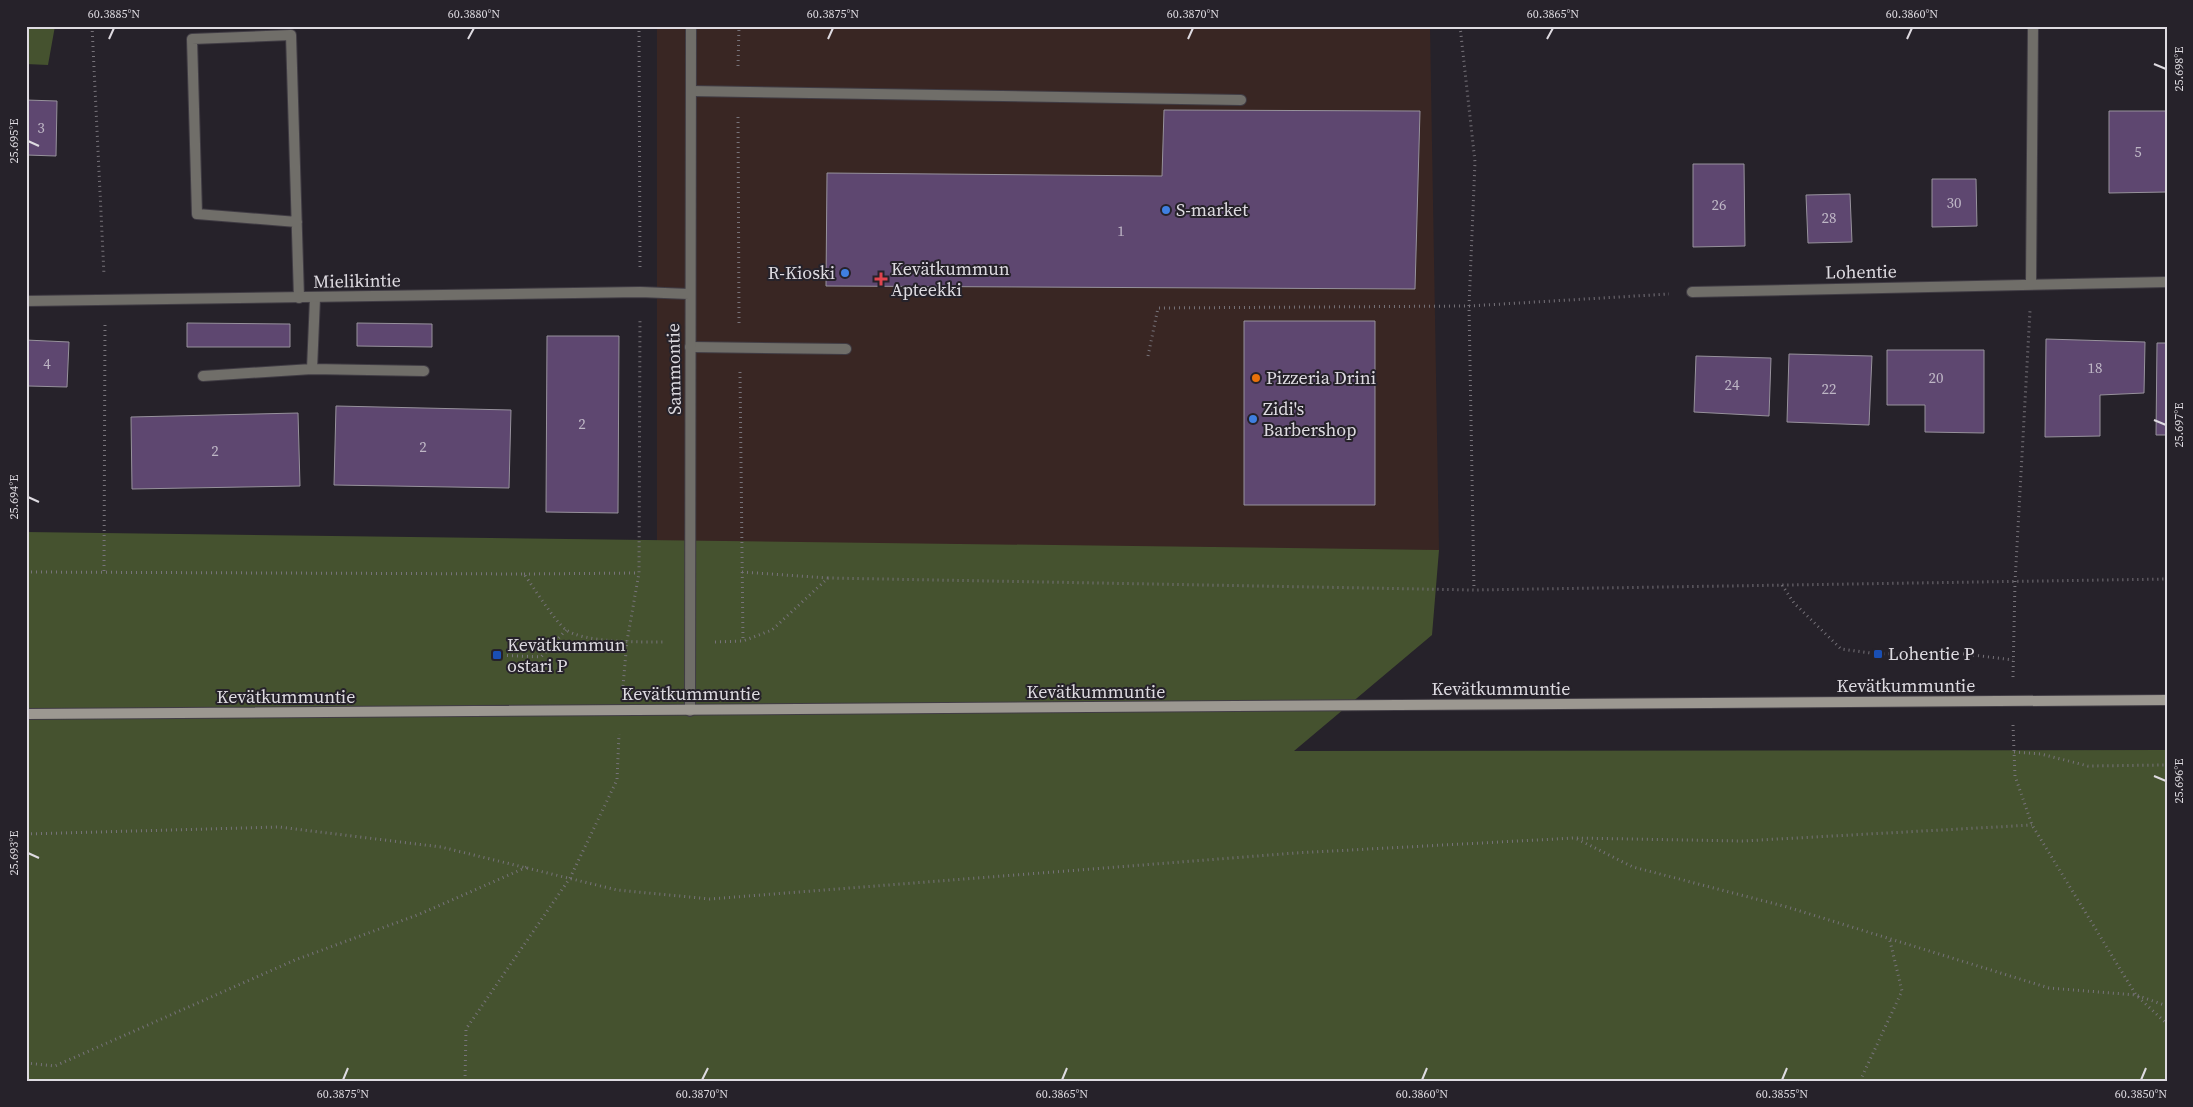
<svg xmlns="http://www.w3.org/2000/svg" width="2193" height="1107" font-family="'Source Serif 4',serif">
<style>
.commercial{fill:#392623}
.green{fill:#45522f}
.building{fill:#5e4770;stroke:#97929c}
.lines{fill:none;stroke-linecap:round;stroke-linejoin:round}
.lane-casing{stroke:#403c44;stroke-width:12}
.street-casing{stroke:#403c44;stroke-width:12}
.secondary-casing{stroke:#403c44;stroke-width:12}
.path{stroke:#77737a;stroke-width:3;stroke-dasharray:1 4;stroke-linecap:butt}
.lane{stroke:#706e69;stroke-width:10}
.street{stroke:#706e69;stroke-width:10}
.secondary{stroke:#9c9891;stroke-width:10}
.ticks{fill:none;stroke:#dedbe1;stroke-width:2}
.shop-dot{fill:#3f7fe0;stroke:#26222a;stroke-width:2}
.health-dot{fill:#e0444e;stroke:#26222a;stroke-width:2}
.food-dot{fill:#e8710a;stroke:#26222a;stroke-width:2}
.transit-dot{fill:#1a4fb4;stroke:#26222a;stroke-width:2}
.labels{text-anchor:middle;stroke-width:4;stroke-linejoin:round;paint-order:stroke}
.number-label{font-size:15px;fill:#beb6c5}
.poi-label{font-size:18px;fill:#dedbe1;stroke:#26222a;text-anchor:start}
.street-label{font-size:18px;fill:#dedbe1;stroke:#26222a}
.neatline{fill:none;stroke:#dedbe1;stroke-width:2}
.ticks-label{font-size:12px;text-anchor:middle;fill:#dedbe1}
</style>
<rect width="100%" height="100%" fill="#26222a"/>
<path class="commercial" d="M657,26H1430L1439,550L657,548Z"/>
<path class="green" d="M26,26H55L48,65L26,64Z
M26,532L1439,550L1432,635L1294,751L2167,750V1081H26Z"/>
<path class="building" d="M26,100L57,101L56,156L26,155Z
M1164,110L1420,111L1415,289L826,286L827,173L1162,176Z
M2109,111H2167V192L2109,193Z
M1693,164H1744L1745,246L1693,247Z
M1932,179H1976L1977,226L1932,227Z
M1850,194L1852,242L1808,243L1806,195Z
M1244,321H1375V505H1244Z
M187,323L290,324V347H187Z
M357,323L432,324V347L357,346Z
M547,336H619L618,513L546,512Z
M2046,339L2145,342L2144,393L2100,395V436L2045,437Z
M26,340L69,342L67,387L28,386L26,408Z
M2157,343H2167V435H2156Z
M1887,350H1984V433L1925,432V405H1887Z
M1789,354L1872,356L1869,425L1787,422Z
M1696,356L1771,358L1769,416L1694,412Z
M336,406L511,410L509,488L334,485Z
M298,413L300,486L132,489L131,417Z"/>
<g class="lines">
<defs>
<path id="lane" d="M691,91L1241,100
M297,222L197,214L192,39L291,35L299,298
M690,347L846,349
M312,369L424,371
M203,376L312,369L315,298"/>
<path id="street" d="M2031,284L2033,26
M1692,292L2167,282
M26,301L640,292L689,294
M690,711L691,26"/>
<path id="secondary" d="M26,714L2167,700"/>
</defs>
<use href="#lane" class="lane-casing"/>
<use href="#street" class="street-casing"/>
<use href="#secondary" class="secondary-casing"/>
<path class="path" d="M92,26L104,275
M639,26L640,267
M1460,26L1475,162L1469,306L1474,590
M738,66L739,26
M738,117L739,323
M1148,356L1158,308L1469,306L1669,294
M740,372L743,641
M104,571L105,324
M26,572L524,574C534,588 554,620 565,629C582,643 642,642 664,642
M742,572L828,578
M524,574L639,573
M1782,585L1794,603L1841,649L1878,654L1949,652L2013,660
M715,642L743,641L772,630L828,578L1474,590L2167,579
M497,655L541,657L566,630
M2013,677L2015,582L2030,311
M623,686L627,641L639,573L640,318
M2013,725L2015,776L2032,825L2136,995L2167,1024
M2014,752L2041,754L2088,766L2167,765
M26,834L279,827L441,847L617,890L710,899L1295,853L1574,838L1742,841L2032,825
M1577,839L1633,867L1787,907L2049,988L2136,995L2167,1006
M26,1063L55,1066L295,960L420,914L527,867
M465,1081L466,1029L570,878L617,780L619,734
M1860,1081L1902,991L1889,937"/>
<use href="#lane" class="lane"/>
<use href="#street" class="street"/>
<use href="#secondary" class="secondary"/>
</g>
<path class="ticks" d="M109,39L114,28M468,39L474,28M828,39L833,28M1188,39L1193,28M1547,39L1553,28M1907,39L1912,28M2154,64L2166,69M28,141L39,146M2154,420L2166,425M28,497L39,502M2154,776L2166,781M28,853L39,858M343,1080L348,1068M702,1080L708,1068M1062,1080L1067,1068M1422,1080L1427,1068M1782,1080L1787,1068M2141,1080L2146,1068"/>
<g class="shop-dot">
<circle cx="1166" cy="210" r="5"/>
<circle cx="845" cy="273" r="5"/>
<circle cx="1253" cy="419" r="5"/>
</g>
<path class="health-dot" d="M878.5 271.5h5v5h5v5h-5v5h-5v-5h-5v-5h5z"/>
<circle class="food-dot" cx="1256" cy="378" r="5"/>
<g class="transit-dot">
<rect x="1873" y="649" width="10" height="10" rx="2.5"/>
<rect x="492" y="650" width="10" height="10" rx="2.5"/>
</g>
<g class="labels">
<g class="number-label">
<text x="41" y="133">3</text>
<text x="2138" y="157">5</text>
<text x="1954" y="208">30</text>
<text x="1719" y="210">26</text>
<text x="1829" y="223">28</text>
<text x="1121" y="236">1</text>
<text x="47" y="369">4</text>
<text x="2095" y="373">18</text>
<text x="1936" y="383">20</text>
<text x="1732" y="390">24</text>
<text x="1829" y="394">22</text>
<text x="582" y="429">2</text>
<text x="423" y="452">2</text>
<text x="215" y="456">2</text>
</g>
<g class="poi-label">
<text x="1176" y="216">S-market</text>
<text x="891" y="275">Kevätkummun<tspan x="891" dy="21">Apteekki</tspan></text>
<text x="835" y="279" text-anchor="end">R-Kioski</text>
<text x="1266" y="384">Pizzeria Drini</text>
<text x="1263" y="415">Zidi's<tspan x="1263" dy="21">Barbershop</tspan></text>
<text x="507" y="651">Kevätkummun<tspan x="507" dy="21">ostari P</tspan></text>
<text x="1888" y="660">Lohentie P</text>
</g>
<g class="street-label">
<text transform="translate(1861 272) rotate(-1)" y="6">Lohentie</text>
<text transform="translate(357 281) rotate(-1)" y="6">Mielikintie</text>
<text transform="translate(674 369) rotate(-91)" y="6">Sammontie</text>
<text x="1906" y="692">Kevätkummuntie</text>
<text x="1501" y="695">Kevätkummuntie</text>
<text x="1096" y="698">Kevätkummuntie</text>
<text x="691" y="700">Kevätkummuntie</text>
<text x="286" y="703">Kevätkummuntie</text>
</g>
</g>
<rect width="2193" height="1107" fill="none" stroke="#26222a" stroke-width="55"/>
<rect x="28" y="28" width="2138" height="1052" class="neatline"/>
<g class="ticks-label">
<text x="114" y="18">60.3885°N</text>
<text x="474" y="18">60.3880°N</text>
<text x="833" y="18">60.3875°N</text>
<text x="1193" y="18">60.3870°N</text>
<text x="1553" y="18">60.3865°N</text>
<text x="1912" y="18">60.3860°N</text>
<text transform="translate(2179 69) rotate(-90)" y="4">25.698°E</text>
<text transform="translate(14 141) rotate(-90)" y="4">25.695°E</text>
<text transform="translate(2179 425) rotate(-90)" y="4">25.697°E</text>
<text transform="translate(14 497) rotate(-90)" y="4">25.694°E</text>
<text transform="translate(2179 781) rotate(-90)" y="4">25.696°E</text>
<text transform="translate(14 853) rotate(-90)" y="4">25.693°E</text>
<text x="343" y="1098">60.3875°N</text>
<text x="702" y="1098">60.3870°N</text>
<text x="1062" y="1098">60.3865°N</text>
<text x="1422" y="1098">60.3860°N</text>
<text x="1782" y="1098">60.3855°N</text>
<text x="2141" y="1098">60.3850°N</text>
</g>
</svg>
